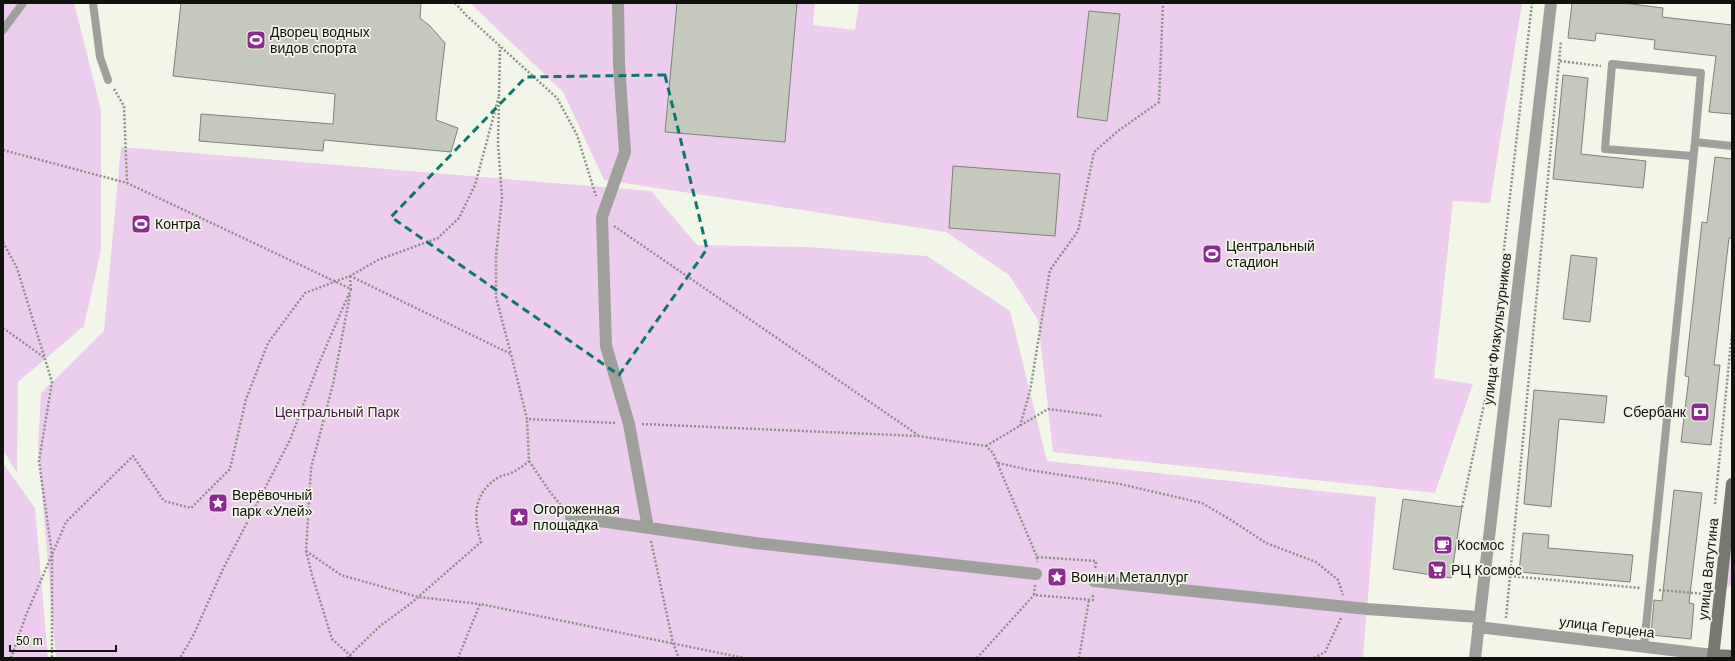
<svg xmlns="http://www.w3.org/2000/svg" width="1735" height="661" font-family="Helvetica,sans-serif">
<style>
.green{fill:#edcded}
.building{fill:#c5c9bd;stroke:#7e8276}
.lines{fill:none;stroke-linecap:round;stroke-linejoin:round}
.path{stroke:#8d9087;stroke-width:2.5;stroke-dasharray:2 2;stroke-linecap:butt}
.lane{stroke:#9fa09b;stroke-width:8}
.street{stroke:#9fa09b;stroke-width:12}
.secondary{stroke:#767971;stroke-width:12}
.marked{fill:none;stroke:#0f766e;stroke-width:3;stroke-dasharray:8 5;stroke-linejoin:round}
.labels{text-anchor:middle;stroke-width:3.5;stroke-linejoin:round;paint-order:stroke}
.poi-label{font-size:14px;fill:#10120d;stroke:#f2f6e9;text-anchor:start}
.street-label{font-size:14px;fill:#10120d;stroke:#f2f6e9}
.park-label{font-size:14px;fill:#48154b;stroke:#f2f6e9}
</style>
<rect width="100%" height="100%" fill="#f2f6e9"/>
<path class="green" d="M3,3H74L101,110V250L84,326L18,382L17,473L3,450Z
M470,3H815L813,25L855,30L859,3H1522L1490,203L1453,201L1434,378L1473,384L1435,493L1053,452L1038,320L1009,275L946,232L604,180L563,92Z
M121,147L651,191L697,245L807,247L927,256L1010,311L1047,461L1376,497L1363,658H56L38,447L41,393L104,331Z
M3,463L35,508L48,658H3Z
M1732,526V587L1725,586Z"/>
<path class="building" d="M181,3H421L420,18L430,26L445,43L436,120L458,128L451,152L324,140L323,151L199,141L201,114L333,124L335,94L173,76Z
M677,3H797L785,142L665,132Z
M1572,3H1624L1663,8L1662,17L1732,25V114L1709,112L1716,56L1654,49L1655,40L1596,33L1595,41L1568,38Z
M1089,11L1120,14L1107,121L1077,117Z
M1563,75L1588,78L1581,154L1646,161L1643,188L1553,179Z
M1715,157L1732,159V238H1729L1714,365H1720L1711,445L1681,442L1689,377L1685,376L1702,222L1707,223Z
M953,166L1060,174L1055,236L949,228Z
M1571,255L1597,258L1590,322L1563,319Z
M1534,390L1607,396L1604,423L1559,419L1551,507L1524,504Z
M1674,490L1702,493L1689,603L1694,604L1691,639L1651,635L1654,600L1662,601Z
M1403,499L1462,507L1451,578L1393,569Z
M1523,533L1549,535L1548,548L1633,555L1630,582L1519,572Z"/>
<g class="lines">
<path class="path" d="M455,3L467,16L557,98L577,135L596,196
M1560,61L1601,66
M114,89L124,106L127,183
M499,96L500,47
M499,101L498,144L502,197L496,256V297L511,354
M3,150L127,183L351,289L319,363L290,440L223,569L193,636L180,658
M614,226L918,435
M3,242L17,268L52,382L39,461L52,554V658
M350,276L511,354L527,419L617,423
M350,276L351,290
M350,295L333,384L311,468L306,551L312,575L332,639L353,658
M3,328L45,358
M642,424L918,436L986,446L993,453L1037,557V562
M1020,426L1030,391L1050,270L1078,231L1094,152L1118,131L1159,102L1163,3
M986,446L1048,409L1103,416
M529,461L550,492L564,509
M998,463L1029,470L1120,484L1202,503L1231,520L1266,543L1316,562L1338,580L1343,595
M1715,504L1732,332
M1462,507L1489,381L1532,3
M651,541L673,643L679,658
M306,551L341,575L418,597L480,604
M1037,557L1096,561L1095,570
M1510,576L1640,588
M1035,585L1034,595L1093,600V593
M1659,590L1706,594
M1506,618L1561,41
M11,658L26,615L66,522L133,456L164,501L191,508L230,469L246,399L268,343L305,293L350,276L378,260L438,238L459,218L475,185L499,96
M347,658L380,626L410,604L481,542C473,516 473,493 499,477C503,475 507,475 511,473C518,470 524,465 529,461L527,419
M458,658L480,604L744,658
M977,658L1034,595
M1079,658L1089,600
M1314,658L1325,652L1341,618"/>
<path class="lane" d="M93,3L100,57L108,80
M3,30L23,3
M1695,142L1732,146
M1644,646L1695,142L1701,73L1612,64L1605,149L1693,156"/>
<path class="street" d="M618,3L619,64L625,152L602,217L606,346L629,424L648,528
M571,517L755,543L1036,574
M1094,581L1367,609L1478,617
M1478,627L1713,655
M1475,658L1551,3"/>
<path class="secondary" d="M1713,655L1732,656
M1713,658L1732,484"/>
</g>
<path class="marked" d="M665,75L707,249L619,375L391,217L526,77Z"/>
<defs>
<symbol id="stadium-square" viewBox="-11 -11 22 22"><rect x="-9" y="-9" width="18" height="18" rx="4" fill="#8d2a92" stroke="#f2f6e9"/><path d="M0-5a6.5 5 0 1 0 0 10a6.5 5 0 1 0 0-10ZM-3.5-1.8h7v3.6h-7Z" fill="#fff"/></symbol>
<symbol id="bank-square" viewBox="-11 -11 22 22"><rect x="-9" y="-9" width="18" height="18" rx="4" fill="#8d2a92" stroke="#f2f6e9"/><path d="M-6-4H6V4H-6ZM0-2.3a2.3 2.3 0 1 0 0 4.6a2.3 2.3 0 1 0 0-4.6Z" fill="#fff"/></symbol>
<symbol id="sight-square" viewBox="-11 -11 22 22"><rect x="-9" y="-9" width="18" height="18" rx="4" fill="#8d2a92" stroke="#f2f6e9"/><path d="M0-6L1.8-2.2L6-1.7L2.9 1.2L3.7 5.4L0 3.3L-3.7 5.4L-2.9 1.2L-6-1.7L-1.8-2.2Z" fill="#fff"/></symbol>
<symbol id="cafe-square" viewBox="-11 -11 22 22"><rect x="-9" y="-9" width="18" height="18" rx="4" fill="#8d2a92" stroke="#f2f6e9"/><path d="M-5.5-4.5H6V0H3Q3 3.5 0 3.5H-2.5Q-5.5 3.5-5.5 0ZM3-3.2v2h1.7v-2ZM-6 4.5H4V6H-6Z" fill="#fff"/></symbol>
<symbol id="supermarket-square" viewBox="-11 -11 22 22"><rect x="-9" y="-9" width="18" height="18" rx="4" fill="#8d2a92" stroke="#f2f6e9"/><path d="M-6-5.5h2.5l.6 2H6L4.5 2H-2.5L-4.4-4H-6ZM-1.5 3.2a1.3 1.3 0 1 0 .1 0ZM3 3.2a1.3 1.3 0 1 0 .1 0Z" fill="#fff"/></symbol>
</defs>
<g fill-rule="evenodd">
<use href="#stadium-square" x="245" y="29" width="22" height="22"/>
<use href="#stadium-square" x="130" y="213" width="22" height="22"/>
<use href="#stadium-square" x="1201" y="243" width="22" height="22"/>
<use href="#bank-square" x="1689" y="401" width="22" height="22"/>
<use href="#sight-square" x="207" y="492" width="22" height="22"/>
<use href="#sight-square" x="508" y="506" width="22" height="22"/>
<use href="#cafe-square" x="1432" y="534" width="22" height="22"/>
<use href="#supermarket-square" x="1426" y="559" width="22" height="22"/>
<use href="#sight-square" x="1046" y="566" width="22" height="22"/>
</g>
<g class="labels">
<g class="poi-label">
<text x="270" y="37">Дворец водных<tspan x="270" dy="16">видов спорта</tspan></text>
<text x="155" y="229">Контра</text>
<text x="1226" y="251">Центральный<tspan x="1226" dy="16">стадион</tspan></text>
<text x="1686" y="417" text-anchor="end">Сбербанк</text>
<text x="232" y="500">Верёвочный<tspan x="232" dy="16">парк «Улей»</tspan></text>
<text x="533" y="514">Огороженная<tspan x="533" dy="16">площадка</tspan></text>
<text x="1457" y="550">Космос</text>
<text x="1451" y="575">РЦ Космос</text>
<text x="1071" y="582">Воин и Металлург</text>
</g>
<g class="street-label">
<text transform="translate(1497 329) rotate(-83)" y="5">улица Физкультурников</text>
<text transform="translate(1708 569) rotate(-84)" y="5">улица Ватутина</text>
<text transform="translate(1607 627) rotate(7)" y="5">улица Герцена</text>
</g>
<g class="park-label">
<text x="337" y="417">Центральный Парк</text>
</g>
</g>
<rect width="1735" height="661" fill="none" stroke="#10120d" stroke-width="8"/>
<path d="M10 645v6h106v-6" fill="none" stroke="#10120d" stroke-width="2"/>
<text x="16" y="645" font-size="12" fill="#10120d" stroke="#f2f6e9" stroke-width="3" paint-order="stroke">50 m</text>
</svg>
